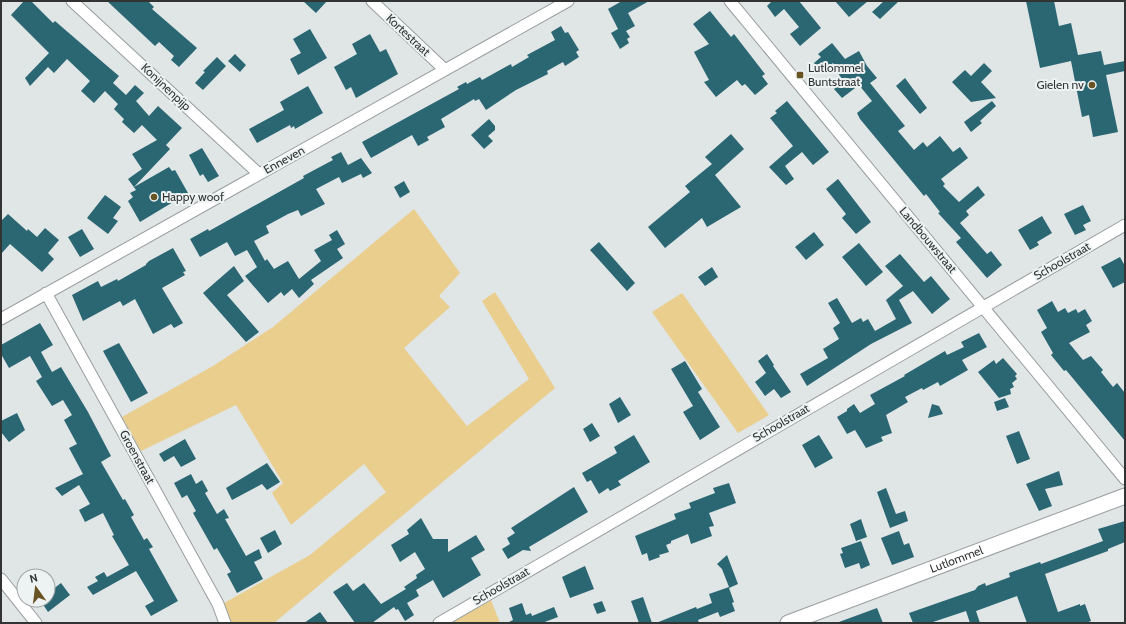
<svg xmlns="http://www.w3.org/2000/svg" width="1126" height="624" font-family="Cabin,sans-serif">
<style>
.green{fill:#eace8d}
.building{fill:#2a6773}
.lines{fill:none;stroke-linecap:round;stroke-linejoin:round}
.street-casing{stroke:#989d9e;stroke-width:13}
.secondary-casing{stroke:#989d9e;stroke-width:17}
.street{stroke:#fff;stroke-width:11}
.secondary{stroke:#fff;stroke-width:15}
.poi-dot{fill:#685423;stroke:#edf2f3;stroke-width:1.5}
.labels{text-anchor:middle;stroke-width:4;stroke-linejoin:round;paint-order:stroke}
.street-label{font-size:12px;fill:#323434;stroke:#edf2f3}
.poi-label{font-size:12px;fill:#323434;stroke:#edf2f3;text-anchor:start}
</style>
<rect width="100%" height="100%" fill="#e0e5e6"/>
<path class="green" d="M414,209L460,273L439,296L450,307L404,348L467,426L529,379L482,301L495,292L555,388L274,623H230L224,603L310,555L386,492L364,464L291,525L272,493L283,483L236,405L141,451L122,417L213,366L273,327Z
M682,293L769,415L738,433L652,312Z
M491,600L500,623H451Z"/>
<path class="building" d="M24,1H31L53,23L55,21L106,65L119,76L113,83L126,95L135,85L144,93L136,101L149,116L158,106L182,128L166,145L170,149L134,187L169,167L172,171L175,170L188,193L140,222L128,201L133,197L130,193L136,190L128,179L142,169L132,154L157,140L142,125L134,133L122,122L124,119L114,109L118,104L105,91L94,103L81,91L90,81L67,59L54,73L48,67L30,86L25,78L49,53L11,15Z
M107,1H148L154,7L152,9L197,48L179,67L171,60L174,56L159,42L155,46Z
M303,1H327L316,13Z
M622,1H649L628,13L635,26L626,31L630,37L627,39L629,43L620,49L611,33L618,29L608,9Z
M772,1H799L821,28L800,46L790,34L799,27L784,9L775,17L767,6Z
M835,1H868L849,17Z
M884,1H899L880,19L872,12Z
M1026,1H1054L1059,26L1071,23L1078,55L1101,51L1104,65L1125,61V71L1106,75L1118,132L1093,137L1089,115L1082,117L1071,61L1040,68Z
M710,11L731,37L734,34L765,74L762,76L768,84L755,95L745,84L742,86L737,80L716,97L704,82L709,80L694,52L709,44L693,24Z
M561,26L565,33L568,32L579,50L576,52L579,57L565,66L563,62L547,71L548,74L516,90L486,110L479,99L475,101L474,99L441,119L445,127L427,137L429,140L418,146L412,135L371,158L362,142L459,89L457,87L466,82L467,84L480,77L482,80L511,64L512,67L529,57L527,55L555,40L551,32Z
M310,29L327,58L298,75L290,59L301,53L293,39Z
M370,34L380,52L386,49L398,74L356,98L351,87L346,90L334,67L357,54L352,44Z
M832,43L845,59L859,51L867,66L877,78L870,83L905,126L898,131L914,150L923,142L927,147L940,136L953,152L960,147L968,158L941,179L945,184L943,186L959,202L978,186L985,195L966,211L969,215L960,223L987,254L991,251L1002,265L987,278L956,242L961,238L938,213L940,212L926,194L924,196L860,119L857,113L872,101L859,85L842,98L834,89L843,82L833,63L821,72L814,63L821,57L818,54Z
M235,54L246,65L240,72L228,61Z
M217,57L226,66L203,90L195,83L205,72L203,71Z
M984,63L992,71L981,82L996,98L971,102L952,82L965,70L971,76Z
M905,78L927,108L920,114L896,86Z
M308,86L323,113L295,129L294,126L291,128L290,125L257,143L249,129L284,110L280,102Z
M787,101L829,152L813,165L802,152L785,166L794,179L786,185L769,167L793,146L770,118L777,113L775,111Z
M992,101L996,106L980,121L982,123L971,132L964,122Z
M489,119L495,126V130L488,136L493,141L484,149L471,135Z
M731,134L744,149L715,175L741,207L707,227L702,218L665,248L648,227L690,192L685,186L712,164L705,157Z
M202,148L219,176L208,182L203,174L200,176L189,155Z
M341,152L348,165L361,158L372,173L363,178L361,174L342,183L339,177L316,189L325,204L301,216L298,210L288,214L266,226L269,233L254,241L265,261L267,259L274,269L288,261L299,279L321,261L314,250L332,240L329,235L337,230L345,244L337,249L343,258L311,280L314,284L299,298L292,289L284,296L281,292L268,303L245,276L257,267L247,250L235,256L227,242L200,257L190,239L208,229L209,231L304,178L303,176L333,160L331,157Z
M838,179L871,222L856,234L842,218L846,214L826,189Z
M404,181L410,192L400,198L394,187Z
M105,195L121,207L113,218L118,221L108,234L87,218Z
M1083,205L1091,221L1083,225L1086,230L1075,235L1064,214Z
M8,214L27,231L28,229L37,237L45,228L59,240L48,253L54,259L42,272L10,244L1,254V221Z
M1042,216L1052,233L1037,242L1039,245L1030,250L1018,230Z
M82,229L94,249L80,257L68,237Z
M814,232L824,245L806,260L795,247Z
M599,242L635,283L627,291L590,250Z
M859,243L883,272L866,286L842,257Z
M173,248L186,271L183,272L185,275L162,288L183,323L174,328L171,324L153,334L135,299L123,306L120,301L83,321L72,295L98,281L101,287L117,279L118,281L146,265V264L149,261Z
M900,254L924,282L931,276L950,299L932,314L913,291L899,300L912,323L871,344L807,386L800,374L828,358L823,349L839,339L833,328L840,323L828,303L837,298L852,323L861,318L863,322L868,319L875,331L896,319L886,300L903,286L885,266Z
M1120,257L1125,266V282L1113,288L1101,267Z
M234,266L244,281L227,295L259,332L246,342L203,293Z
M712,267L718,277L705,286L698,277Z
M1052,301L1058,312L1065,308L1068,313L1076,309L1078,313L1085,309L1092,321L1086,325L1090,332L1069,343L1083,360L1091,356L1103,370L1101,372L1113,387L1117,383L1125,393V441L1066,370L1064,371L1051,355L1053,353L1041,332L1047,328L1037,310Z
M40,323L53,345L41,352L52,372L61,367L88,412L111,456L101,462L123,500L125,499L134,515L131,517L144,540L147,538L153,547L149,549L178,601L151,616L145,606L154,601L136,571L93,595L87,587L98,581L95,577L104,572L107,577L129,565L112,536L114,535L103,513L85,522L79,510L90,504L79,485L62,496L55,488L83,474L69,448L77,444L64,420L72,415L63,400L52,406L36,381L42,377L30,356L9,368L1,354V345Z
M979,333L987,347L962,360L968,370L940,386L938,382L923,390L922,388L905,397L908,402L886,415L892,433L881,437L883,441L866,448L855,430L847,434L837,417L847,411V409L854,404L860,413L875,404L870,395L905,376L904,375L945,351L947,355L964,347L961,342Z
M119,343L148,393L131,402L103,351Z
M767,354L774,365L773,366L791,392L781,398L774,389L765,396L755,382L766,373L758,361Z
M1003,358L1017,374L1015,376L1017,379L1012,383L1014,387L1010,389L1011,394L999,398L978,372L994,360L996,364Z
M685,361L702,389L698,392L720,427L700,440L683,412L693,406L671,369Z
M620,397L631,415L618,423L609,404Z
M1005,398L1009,407L997,411L994,402Z
M932,404L939,406L943,414L928,418Z
M17,413L25,430L9,442L1,432V421Z
M592,423L600,436L590,442L583,429Z
M1019,431L1030,459L1017,464L1006,436Z
M634,435L650,462L618,481L621,485L610,491L608,488L599,494L591,480L587,482L582,473L617,453L614,447Z
M819,435L833,458L815,468L802,445Z
M185,439L196,459L181,467L174,456L164,462L159,454Z
M267,463L280,482L267,490L262,484L232,500L226,488Z
M1059,471L1063,485L1045,489L1052,506L1039,511L1026,484Z
M191,474L196,484L202,480L208,491L205,493L217,514L224,509L229,518L225,519L246,556L259,549L262,558L254,562L263,579L237,593L227,574L231,572L217,548L214,550L193,513L196,511L187,495L182,498L174,483Z
M729,483L736,503L709,513L714,526L709,527L712,536L691,544L688,534L671,541V543L666,545L669,552L659,555L660,557L649,561L647,553L642,555L635,536L676,519L674,514L691,508L689,503L715,493L713,488Z
M574,487L588,512L529,547L531,551L523,550L508,559L502,549L510,544L507,538L515,533L511,528Z
M886,488L896,514L905,511L908,521L890,528L877,492Z
M421,518L433,539H448V552L476,535L485,550L471,558L481,575L443,598L433,580L416,590L419,596L407,603L414,615L405,621L398,609L396,610L394,607L372,623H355L333,592L347,583L353,591L364,583L381,604L406,589L404,587L417,578L416,575L425,569L415,552L400,562L391,545L409,534L407,530Z
M861,519L867,537L856,541L850,524Z
M1125,521V542L1108,549V551L1045,574L1058,612L1080,604V606L1085,604L1091,621L1086,623H1027L1017,596L976,611L980,623H970L966,611L930,623H913L909,613L975,590L978,586L985,583L986,586L1010,577L1009,573L1040,562L1041,564L1103,541L1098,529Z
M275,530L282,544L268,553L260,538Z
M899,531L904,545L909,543L914,557L892,565L881,538Z
M861,541L870,565L861,569L859,563L845,568L840,554L843,553L841,548Z
M727,555L738,584L729,588L734,602L732,603L735,611L720,617L718,612L698,620L699,623H656L696,607L697,609L712,603L709,594L729,587L722,569L717,564Z
M585,566L594,589L570,598L562,577Z
M61,583L70,595L48,612L40,600H48V593Z
M643,597L652,623H639L631,601Z
M602,601L606,611L597,614L593,604Z
M522,603L526,615L531,613L532,616L554,607L558,617L542,623H507L513,620L509,608Z
M877,608L883,623H839V622Z
M320,612L328,623H304Z"/>
<g class="lines">
<defs>
<path id="street" d="M72,1L259,174
M372,1L445,70
M730,1L1125,479
M46,293L218,604L225,623
M1,319L568,1
M1,579L36,623
M439,623L1125,225"/>
<g id="secondary">
<path id="s1" d="M788,623L1125,496"/>
</g>
</defs>
<use href="#street" class="street-casing"/>
<use href="#secondary" class="secondary-casing"/>
<use href="#street" class="street"/>
<use href="#secondary" class="secondary"/>
</g>
<g class="poi-dot">
<rect x="796" y="71" width="8" height="8" rx="2"/>
<circle cx="1092" cy="85" r="4"/>
<circle cx="154" cy="197" r="4"/>
</g>
<g class="labels">
<g class="street-label">
<text transform="translate(408 35) rotate(43)" y="4">Kortestraat</text>
<text transform="translate(166 87) rotate(43)" y="4">Konijnenpijp</text>
<text transform="translate(284 160) rotate(-29)" y="4">Enneven</text>
<text transform="translate(928 240) rotate(50)" y="4">Landbouwstraat</text>
<text transform="translate(1062 261) rotate(-30)" y="4">Schoolstraat</text>
<text transform="translate(781 423) rotate(-30)" y="4">Schoolstraat</text>
<text transform="translate(137 457) rotate(61)" y="4">Groenstraat</text>
<text dy="4" stroke="none"><textPath href="#s1" startOffset="180">Lutlommel</textPath></text>
<text transform="translate(501 586) rotate(-30)" y="4">Schoolstraat</text>
</g>
<g class="poi-label">
<text x="808" y="72">Lutlommel<tspan x="808" dy="14">Buntstraat</tspan></text>
<text x="1084" y="89" text-anchor="end">Gielen nv</text>
<text x="162" y="201">Happy woof</text>
</g>
</g>
<rect width="1126" height="624" fill="none" stroke="#323434" stroke-width="4"/>
<g transform="translate(36 588) rotate(346)"><circle r="19" fill="#edf2f3" stroke="#a2a6a7"/>
<path d="M0-3L7 15L0 10L-7 15Z" fill="#685423"/>
<text y="-6" font-size="11" font-weight="bold" text-anchor="middle" fill="#323434">N</text>
</g>
</svg>
